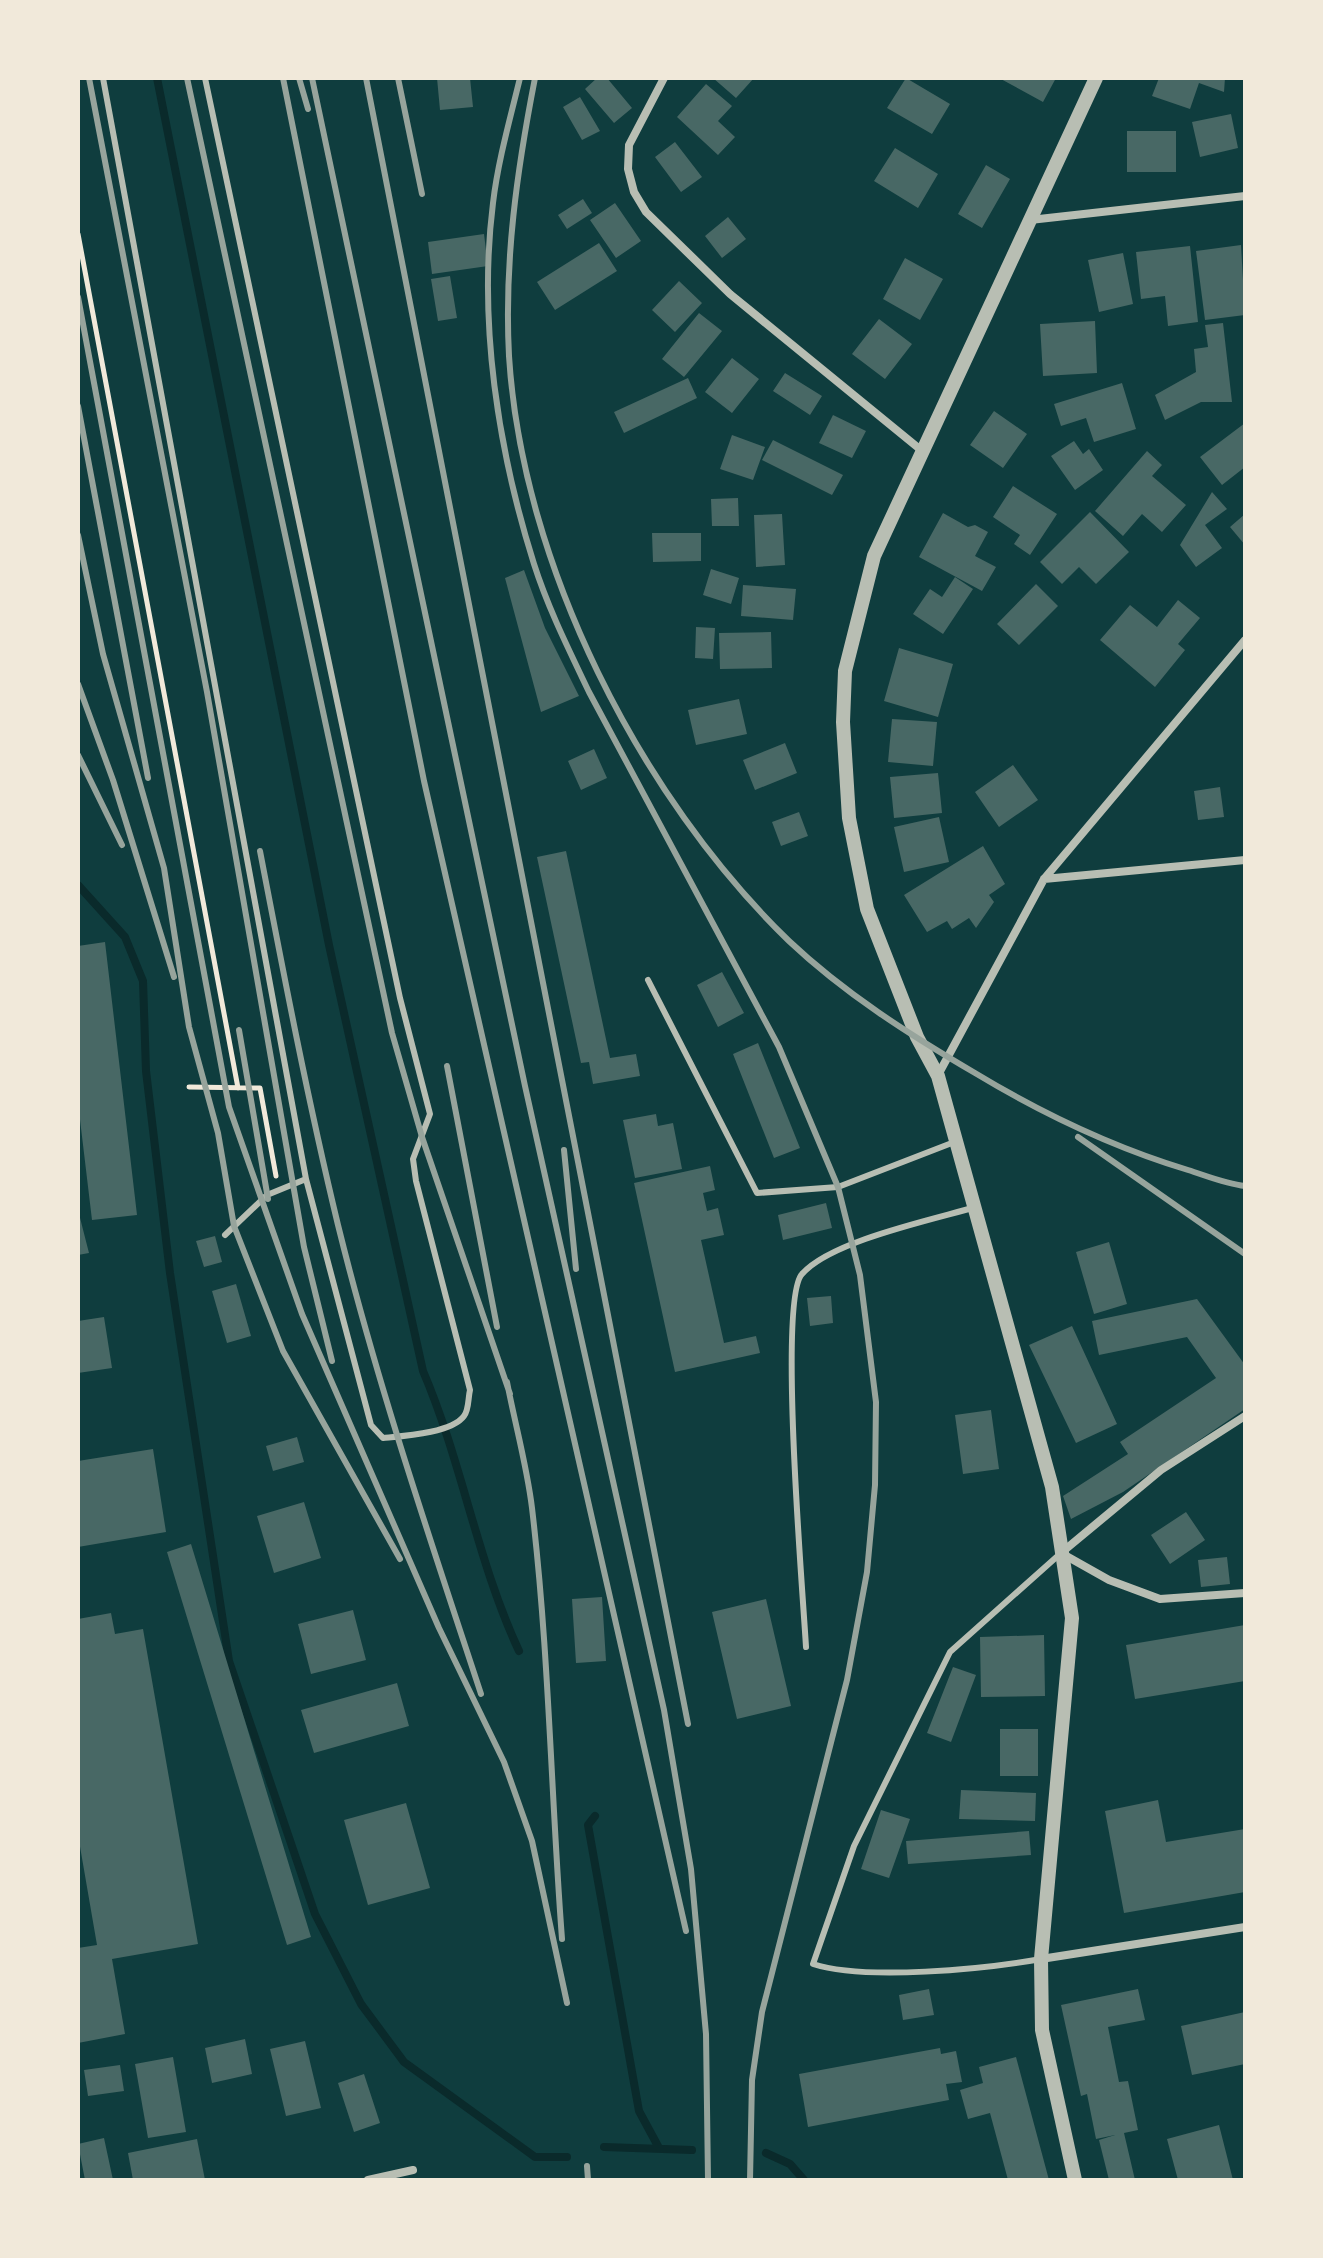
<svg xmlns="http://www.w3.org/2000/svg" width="1323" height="2258" font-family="'Exo 2',sans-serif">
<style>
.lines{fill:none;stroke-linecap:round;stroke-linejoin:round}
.stream{stroke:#0a2a2b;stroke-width:8}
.building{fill:#486865}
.path{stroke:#f1e9da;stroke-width:5}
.service{stroke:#b8beb3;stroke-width:6}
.minor{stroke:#b8beb3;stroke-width:8}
.tertiary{stroke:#b8beb3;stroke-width:14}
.rail{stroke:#97a49c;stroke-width:6}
</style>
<rect width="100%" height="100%" fill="#0f3d3e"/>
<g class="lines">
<path class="stream" d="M157,78L329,945L423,1371C462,1462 477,1561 519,1651
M78,885L125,937L143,981L146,1071L170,1273L229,1661L315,1914L361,2004L404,2062L535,2157H567
M595,1816L588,1825L639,2111L659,2148
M604,2147L692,2150
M766,2153L790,2164L804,2180"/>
</g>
<path class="building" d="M437,78H470L473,107L440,110Z
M597,78H607L632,108L614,123L585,89Z
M713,78H754L736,98Z
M906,78L950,104L932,134L887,108Z
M999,78H1056L1043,102Z
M1159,78H1225L1224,92L1199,83L1190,109L1152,96Z
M706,84L732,106L718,121L735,137L718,155L677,117Z
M580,97L600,131L582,140L563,107Z
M1231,114L1238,148L1200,157L1192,122Z
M1127,131H1176V172H1127Z
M675,142L702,177L681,192L655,157Z
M895,148L938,174L918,208L874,181Z
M986,165L1010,179L982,228L958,214Z
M583,199L592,213L567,229L558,215Z
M615,203L641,241L616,258L590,220Z
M728,217L746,239L722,258L705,236Z
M484,234L488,266L432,274L428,242Z
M599,243L617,271L555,310L537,282Z
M1241,245L1245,315L1205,320L1196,251Z
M1190,246L1198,322L1168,326L1165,296L1141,299L1136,252Z
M1123,253L1133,304L1099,312L1088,260Z
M905,258L943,279L920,320L883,299Z
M450,276L457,318L438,321L431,279Z
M679,281L702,303L675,332L652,310Z
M699,313L722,331L684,377L662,359Z
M879,319L912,344L885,379L852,354Z
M1095,321L1097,373L1043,376L1040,324Z
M1223,323L1232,402H1201L1165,420L1155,395L1196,372L1194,349L1208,347L1205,325Z
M732,358L759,379L732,413L705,392Z
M785,373L822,396L810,415L773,391Z
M688,378L697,398L624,433L614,412Z
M1122,383L1136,429L1094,442L1086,418L1061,426L1054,404Z
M994,411L1027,434L1003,468L970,445Z
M833,415L866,431L852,458L819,443Z
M1245,423V467L1222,485L1200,457Z
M732,435L765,447L753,480L720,469Z
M773,440L843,475L832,495L762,460Z
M1074,441L1083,454L1089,449L1103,470L1075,490L1051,456Z
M1147,451L1162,465L1152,476L1186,505L1162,532L1142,514L1123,536L1095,511Z
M1013,486L1057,514L1030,555L1014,544L1020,535L993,517Z
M1212,492L1227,509L1205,525L1222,548L1196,567L1180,545Z
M738,498L739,526H712L711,499Z
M1090,512L1129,552L1096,584L1079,567L1062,584L1040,562Z
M943,513L968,527L975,525L988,532L975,556L996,567L982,591L919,557Z
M782,514L785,565L756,567L754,515Z
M1245,514V545L1230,527Z
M652,533H701V561L653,562Z
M711,569L739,578L731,604L703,595Z
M524,570L545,628L579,696L541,712L505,578Z
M955,577L973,589L943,634L913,614L930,589L942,597Z
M1036,584L1058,606L1019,645L997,624Z
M743,585L796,589L793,620L741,616Z
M1178,600L1200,618L1178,644L1185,650L1155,687L1100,640L1130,605L1157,627Z
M696,627L715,628L713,659L695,658Z
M771,632L772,668L720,669L719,633Z
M899,648L953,664L938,717L884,701Z
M739,699L747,734L696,745L688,710Z
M892,719L937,722L933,766L888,762Z
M785,743L797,773L755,790L743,760Z
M594,749L607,778L581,790L568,761Z
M1013,765L1038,800L999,827L975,792Z
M938,773L942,813L894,818L890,777Z
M1220,787L1224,817L1198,820L1194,791Z
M799,812L808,836L781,846L772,822Z
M939,817L949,862L904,872L894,827Z
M983,846L1005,884L989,895L994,902L976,928L969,918L952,929L947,921L927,932L904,895Z
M566,851L610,1058L636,1054L640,1076L593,1084L589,1062L581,1063L537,857Z
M105,942L137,1215L92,1220L78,1103V946Z
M722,972L744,1013L718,1027L697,985Z
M758,1043L800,1148L774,1158L733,1054Z
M656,1114L658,1126L673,1123L682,1169L635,1178L623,1120Z
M710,1166L715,1190L703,1193L707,1211L718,1208L724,1235L701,1240L724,1343L756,1336L760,1353L675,1372L634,1183Z
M826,1203L832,1228L783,1240L778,1215Z
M78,1210L89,1253L78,1255Z
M215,1236L222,1262L204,1267L196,1241Z
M1109,1242L1127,1304L1094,1314L1076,1252Z
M236,1284L251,1336L227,1343L212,1291Z
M831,1296L833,1323L810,1326L807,1298Z
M1197,1299L1245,1365V1409L1123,1492L1071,1519L1063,1496L1128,1454L1120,1442L1216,1378L1187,1337L1099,1355L1092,1321Z
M104,1317L112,1368L78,1373V1321Z
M1072,1326L1117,1424L1076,1443L1029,1345Z
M991,1410L999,1469L963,1474L955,1415Z
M297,1437L304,1462L273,1471L266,1446Z
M153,1449L166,1532L78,1547V1461Z
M304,1502L321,1558L274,1573L257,1516Z
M1186,1512L1205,1540L1170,1564L1151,1535Z
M191,1544L311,1937L287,1945L167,1552Z
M1227,1557L1230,1584L1201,1587L1198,1560Z
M602,1597L606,1661L576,1663L572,1599Z
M766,1599L791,1706L737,1719L712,1612Z
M353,1610L366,1660L311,1674L298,1624Z
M111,1613L115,1634L143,1629L198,1944L112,1959L125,2034L78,2043V1948L97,1945L78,1835V1619Z
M1245,1625V1681L1135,1699L1126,1645Z
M1044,1635L1045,1696L981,1697L980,1637Z
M953,1667L976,1675L951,1742L927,1733Z
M397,1683L409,1726L314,1753L301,1710Z
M1000,1729H1038V1776H1000Z
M961,1790L1036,1793L1035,1821L959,1819Z
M1158,1800L1166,1842L1245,1829V1892L1124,1913L1105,1811Z
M406,1803L430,1888L368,1905L344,1820Z
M881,1810L910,1819L889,1878L861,1869Z
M1029,1831L1031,1855L908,1864L906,1841Z
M929,1989L934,2015L903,2020L899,1995Z
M1138,1989L1145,2020L1108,2027L1119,2082L1128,2081L1138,2130L1124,2133L1135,2180H1109L1099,2140L1115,2135L1096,2139L1087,2094L1081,2096L1061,2005Z
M1245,2012V2064L1192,2075L1181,2026Z
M245,2039L252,2074L212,2083L205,2048Z
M305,2041L321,2108L286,2116L270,2049Z
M940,2048L941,2054L956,2051L962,2082L946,2084L949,2100L808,2127L799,2074Z
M173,2057L186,2132L148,2138L135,2064Z
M1016,2057L1049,2180H1008L990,2113L968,2119L960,2090L983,2083L979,2067Z
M120,2065L124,2091L88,2096L84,2070Z
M364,2074L380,2123L354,2132L338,2083Z
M1219,2125L1233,2180H1178L1167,2139Z
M104,2138L113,2180H85L78,2144Z
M197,2139L205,2180H133L128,2153Z"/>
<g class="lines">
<path class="path" d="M78,234L238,1088
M189,1087L260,1088L276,1176"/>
<path class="service" d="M103,78L306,1179L371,1425L383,1438C403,1436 452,1433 464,1416C469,1410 468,1398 470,1390L416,1181L413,1159L430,1114L400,998L205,78
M648,980L757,1193L838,1187L957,1141
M225,1235L267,1195L306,1179
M806,1647C803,1594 778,1300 802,1274C831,1241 931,1220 976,1207
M1041,1959C985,1969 865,1981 813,1964L854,1846L950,1652L1061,1553"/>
<path class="minor" d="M664,78L629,145L628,169L634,192L646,212L730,294L921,450
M1030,220L1245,196
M1044,879L1245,860
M938,1075L1044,879L1245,640
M1245,1416L1161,1470L1061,1553L1109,1580L1160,1599L1245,1593
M1041,1959L1245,1927
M368,2180L413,2170"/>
<path class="tertiary" d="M1075,2180L1042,2030L1041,1959L1072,1618L1052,1487L938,1076L917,1037L867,909L849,818L843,722L845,671L874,556L1096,78"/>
<path class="rail" d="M89,78L207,692L304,1247L332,1361
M187,78L392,1033L422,1137L510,1394
M283,78L424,781L686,1931
M299,78L308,109
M312,78L525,1086L664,1710L691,1869L706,2034L708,2180
M366,78L688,1724
M398,78L422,194
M520,78C510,119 498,161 493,203C478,322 498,450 534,564C548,608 569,650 589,692L779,1047L838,1187L860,1275L876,1402L875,1485L867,1572L847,1680L762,2012L752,2080L750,2180
M535,78C517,170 504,261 509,356C522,564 640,797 789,941C844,993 910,1035 975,1073C1043,1114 1112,1147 1188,1170C1207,1176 1226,1184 1245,1186
M78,297L229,1107L302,1314L439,1628L504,1762L532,1841L567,2003
M78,406L148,778
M78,535L103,654L164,868L189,1027L218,1133L234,1226L283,1351L400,1559
M78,684L113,780L174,977
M78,755L122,845
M260,851C284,976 308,1101 338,1225C377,1383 430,1539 481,1694
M239,1030L268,1199
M447,1066L497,1327
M1078,1137L1245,1254
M564,1150L576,1269
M507,1382C515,1424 527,1466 532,1508C549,1651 551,1795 562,1939
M587,2166L588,2180"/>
</g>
<rect width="1323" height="2258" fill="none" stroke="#f1e9da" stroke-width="160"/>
</svg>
